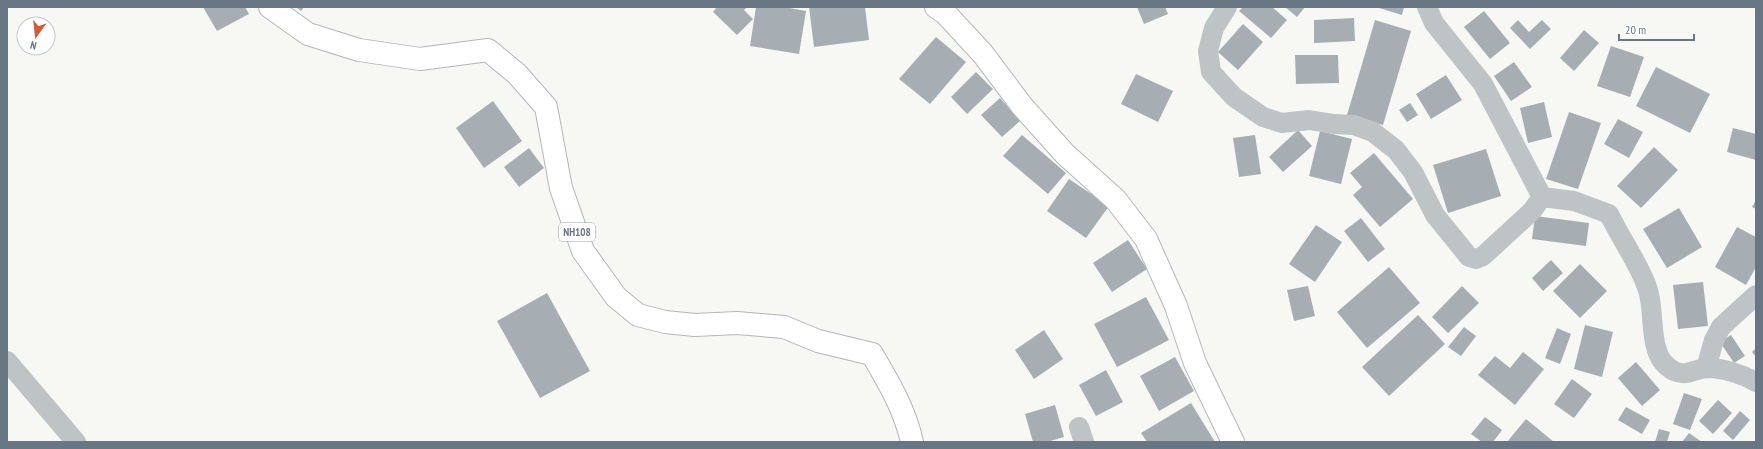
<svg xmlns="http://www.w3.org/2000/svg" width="1763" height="449" font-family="'PT Sans Narrow',sans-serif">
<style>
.building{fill:#a6aeb3}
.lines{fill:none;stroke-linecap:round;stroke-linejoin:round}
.secondary-casing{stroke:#b3b8bc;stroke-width:24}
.highway-casing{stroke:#b2b6b9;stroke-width:24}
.street{stroke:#bec3c6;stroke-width:20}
.secondary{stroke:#fff;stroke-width:22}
.highway{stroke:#fff;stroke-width:22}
.labels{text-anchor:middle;stroke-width:4;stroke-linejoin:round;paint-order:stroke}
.shield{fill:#fff;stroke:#95a0a8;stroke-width:1}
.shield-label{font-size:11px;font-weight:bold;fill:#687783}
</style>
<rect width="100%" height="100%" fill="#f7f7f4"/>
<path class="building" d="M203,7H245L249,14L217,31Z
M296,7H304L301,11Z
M717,7H747L744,10L753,19L737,35L713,12Z
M756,7H784L806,11L799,54L750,46Z
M809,7H865L869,40L814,47Z
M1137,7H1165L1168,14L1144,24Z
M1243,7H1272L1287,20L1271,38L1239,11Z
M1285,7H1305L1297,17Z
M1379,7H1404L1402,15L1379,8Z
M1484,11L1510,43L1490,59L1464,27Z
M1354,18L1355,41L1314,43V20Z
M1375,20L1411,31L1383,125L1347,115Z
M1518,20L1529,32L1542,20L1551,29L1530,49L1510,28Z
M1243,24L1263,42L1238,70L1218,52Z
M1584,30L1599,43L1574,71L1560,58Z
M936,37L966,62L930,104L899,79Z
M1611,46L1644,57L1630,97L1597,86Z
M1295,55H1338L1339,83L1296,84Z
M1514,62L1532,87L1511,101L1494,76Z
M1656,67L1710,94L1690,133L1636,106Z
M976,72L993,89L967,114L951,97Z
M1136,74L1173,91L1158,122L1121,104Z
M1446,75L1462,100L1431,119L1416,94Z
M1000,98L1020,121L1002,137L981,115Z
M493,101L522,141L484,168L456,128Z
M1544,102L1552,137L1528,143L1520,108Z
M1410,103L1418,115L1407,122L1399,110Z
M1569,112L1601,123L1578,189L1546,179Z
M1618,119L1643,132L1629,158L1604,144Z
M1733,128L1756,134V160L1727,152Z
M1298,130L1312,146L1283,172L1269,157Z
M1320,131L1352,139L1341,184L1309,176Z
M1022,135L1066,173L1048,194L1003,156Z
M1255,135L1261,174L1239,177L1233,138Z
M1654,147L1678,170L1641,208L1617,186Z
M529,148L544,168L519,187L504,167Z
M1486,149L1501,196L1448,213L1433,165Z
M1374,153L1413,199L1380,227L1353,195L1362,187L1350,173Z
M1069,179L1109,206L1086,238L1047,211Z
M1756,200V209L1752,207Z
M1679,208L1702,247L1667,268L1643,229Z
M1535,216L1589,223L1586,246L1532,239Z
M1361,218L1385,249L1368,262L1344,231Z
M1316,225L1342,242L1315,282L1289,264Z
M1737,227L1756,237V267L1746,285L1715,267Z
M1128,240L1147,269L1112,292L1093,263Z
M1551,260L1563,273L1543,291L1532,278Z
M1580,264L1607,291L1580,318L1553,291Z
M1389,267L1420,303L1367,348L1337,312Z
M1703,282L1708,326L1678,329L1673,285Z
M1308,286L1315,316L1294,321L1287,290Z
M1462,286L1479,303L1448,333L1432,317Z
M547,293L590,371L540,398L497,321Z
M1146,297L1169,340L1117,367L1094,324Z
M1418,315L1445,344L1389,396L1362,367Z
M1585,325L1613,332L1602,377L1574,369Z
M1464,327L1476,336L1461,356L1448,347Z
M1557,328L1571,334L1560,364L1545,358Z
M1044,330L1063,359L1034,379L1015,350Z
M1731,335L1745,356L1734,363L1720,342Z
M1756,348V357L1752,352Z
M1523,352L1544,369L1515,405L1478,375L1495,356L1510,368Z
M1175,357L1194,391L1159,411L1140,376Z
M1636,362L1660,390L1642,406L1618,378Z
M1106,370L1123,402L1096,416L1079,385Z
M1572,379L1592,394L1574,418L1554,404Z
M1684,393L1702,399L1690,430L1673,424Z
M1718,400L1732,413L1713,434L1699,421Z
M1191,403L1215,442H1147L1141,433Z
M1055,405L1064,437L1047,442H1033L1025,414Z
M1626,407L1650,420L1642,434L1618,420Z
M1740,411L1750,420L1733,440L1723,431Z
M1485,417L1502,430L1493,442H1482L1471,434Z
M1526,419L1554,442H1507Z
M1659,429L1670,432L1667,442H1655Z
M1689,433L1702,442H1682Z"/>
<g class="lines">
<defs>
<path id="secondary" d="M936,7L946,14L983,54L1022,106L1065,154L1116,200L1146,239L1176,306L1195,363L1233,442"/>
<path id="highway" d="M270,7L308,34L359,50L420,59L488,50L517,74L546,107L561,188L583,251L616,297L638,315L665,322L695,325L737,323L784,327L818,341L872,354C889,383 905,410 912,442"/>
</defs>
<use href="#secondary" class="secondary-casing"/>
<use href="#highway" class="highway-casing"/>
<path class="street" d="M1227,7L1214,28L1208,51L1211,72L1234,97L1263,117L1282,123L1309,120L1334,124L1354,125L1373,132L1396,150L1413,172L1435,215L1469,257L1476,259L1483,256L1532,211L1542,197L1574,201L1609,214C1621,239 1638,262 1647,287C1657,312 1645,357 1674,371C1687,377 1694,369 1707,368C1723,368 1742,374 1756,382
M1427,7L1434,23L1483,84L1542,197
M7,361L76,442
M1706,368L1714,340L1721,327L1756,295
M1079,427L1084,442"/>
<use href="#secondary" class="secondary"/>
<use href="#highway" class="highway"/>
</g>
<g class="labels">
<rect class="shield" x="559" y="223" width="36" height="18" rx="3"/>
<g class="shield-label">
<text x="577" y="236">NH108</text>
</g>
</g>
<rect width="1763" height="449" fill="none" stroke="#687783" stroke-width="16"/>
<g transform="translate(36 36) rotate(195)"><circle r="19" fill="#ffffff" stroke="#c3c9cd"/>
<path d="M0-3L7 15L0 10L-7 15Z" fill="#d65a36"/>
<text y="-6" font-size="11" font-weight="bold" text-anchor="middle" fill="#687783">N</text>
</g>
<path d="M1619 34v6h75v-6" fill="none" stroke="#687783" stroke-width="2"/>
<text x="1625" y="34" font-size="12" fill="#687783" stroke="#ffffff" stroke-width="3" paint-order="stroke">20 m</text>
</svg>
